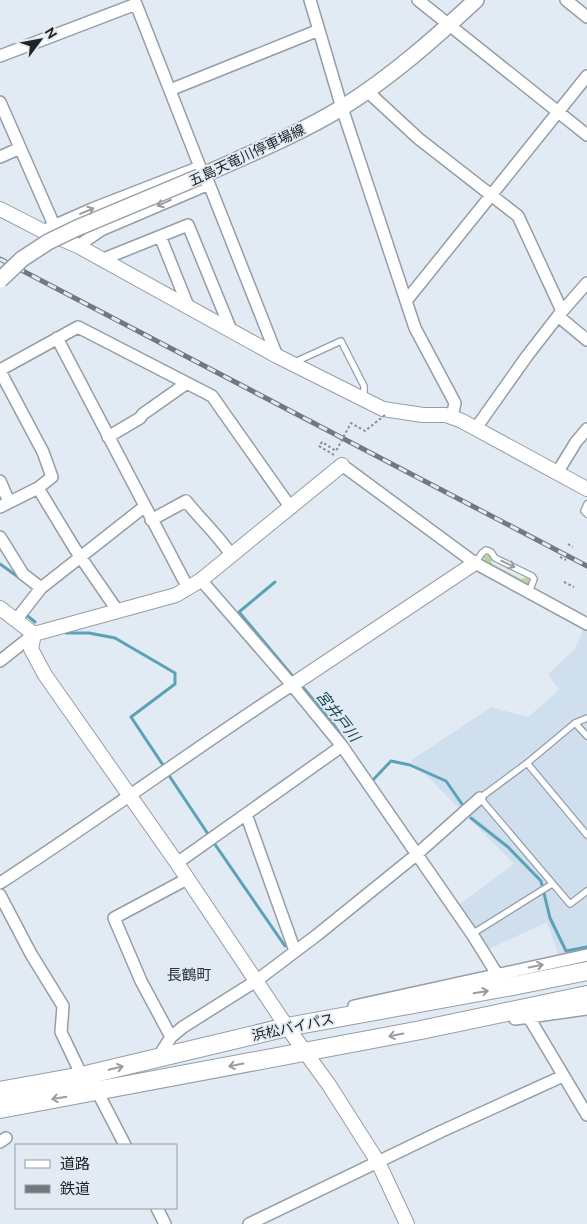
<svg xmlns="http://www.w3.org/2000/svg" width="587" height="1224" font-family="Ubuntu,'Noto Sans JP',sans-serif">
<style>
.built{fill:#d0dfee}
.green{fill:#bad593}
.lines{fill:none;stroke-linecap:round;stroke-linejoin:round}
.stream{stroke:#5aa2b6;stroke-width:3}
.service-casing{stroke:#959ea6;stroke-width:8}
.minor-casing{stroke:#959ea6;stroke-width:14}
.tertiary-casing{stroke:#959ea6;stroke-width:16}
.secondary-casing{stroke:#959ea6;stroke-width:18}
.trunk-casing{stroke:#959ea6;stroke-width:20}
.path{stroke:#868c92;stroke-width:2;stroke-dasharray:2.5 2.5;stroke-linecap:butt}
.service{stroke:#fff;stroke-width:5.5}
.minor{stroke:#fff;stroke-width:11}
.tertiary{stroke:#fff;stroke-width:14}
.secondary{stroke:#fff;stroke-width:15}
.trunk{stroke:#fff;stroke-width:18}
.rail-casing{stroke:#72787d;stroke-width:5}
.rail{stroke:#e2ebf4;stroke-width:3;stroke-dasharray:9;stroke-linecap:butt}
.secondary-bridge-casing{stroke:#959ea6;stroke-width:18;stroke-linecap:butt}
.path-bridge{stroke:#868c92;stroke-width:2;stroke-dasharray:2.5 2.5;stroke-linecap:butt}
.secondary-bridge{stroke:#fff;stroke-width:15}
.oneway{stroke:#9b9c9e}
.labels{text-anchor:middle;stroke-width:4;stroke-linejoin:round;paint-order:stroke}
.street-label{font-size:14px;fill:#212427;stroke:#e2ebf4}
.water-label{font-size:15px;font-style:italic;fill:#164450;stroke:#e2ebf4}
.neighbourhood-label{font-size:15px;fill:#2b3339;stroke:#e2ebf4}
</style>
<rect width="100%" height="100%" fill="#e2ebf4"/>
<path class="built" d="M584,628L587,630V950L559,956L547,922L487,950L457,906L514,864L426,775L410,761L491,707L528,717L559,690L548,674L574,650Z"/>
<path class="green" d="M488,555L490,556L492,564L521,579L527,577L529,578V583L527,585L486,563L484,560V556Z"/>
<g class="lines">
<path class="stream" d="M0,564L21,579
M275,582L239,612L295,679
M24,613L35,622
M66,633H89L115,638L175,673V684L131,717L163,765
M301,685L334,725L345,741
M168,774L208,834
M372,781L391,761L410,765L446,781L462,804
M471,818L508,847L541,881L550,918L566,951L587,947
M214,843L285,946"/>
<defs>
<path id="service" d="M295,362L341,341L364,386V398
M587,504L584,511L587,514
M475,563L482,553L486,550L491,552L495,558L532,576L534,579L529,592
M575,723L587,718
M587,736L575,723L527,763L480,798L570,904L587,891
M527,763L587,835
M472,934L552,884"/>
<path id="minor" d="M310,0L342,108L415,328L455,403L452,417
M418,0L587,135
M566,0L587,17
M0,56L136,4L200,167L209,184L277,356
M170,90L319,30
M367,91L419,139L518,216L562,311
M0,102L54,225L78,246L101,230L209,184
M0,157L20,148
M49,228L92,209L200,167
M160,236L188,306
M101,260L188,225L231,330
M406,301L587,76
M558,316L587,283
M57,338L188,588
M0,370L78,327L212,396L291,508
M0,371L43,452L52,477L38,488
M476,428L527,356L558,316L587,340
M108,437L140,418L143,414L187,383
M342,465L475,563L587,624
M557,473L576,442L587,429
M0,481L9,502
M0,507L38,488L75,549L117,610
M151,520L186,501C201,520 219,536 232,556
M0,537L23,574L41,588
M201,580L292,685L342,746L472,934L497,974
M16,620L41,588L144,507
M0,661L34,634
M246,814L295,951
M177,863L342,746
M0,883C99,819 194,749 292,685
M0,895L31,954L63,1006L61,1032L82,1076
M354,1006L587,955
M528,1016L587,1115
M515,1019L587,1009
M171,1037L141,981L114,918L187,879
M157,1059L171,1037L183,1027L256,981L317,935L416,855L480,798
M97,1091L125,1145
M0,1142L6,1138
M157,1208L165,1224
M249,1224L442,1131L563,1076"/>
<path id="tertiary" d="M0,209L43,231L78,246L277,356L383,409L423,415H446L462,421L587,489
M0,608L34,634
M34,634L31,649L45,675L177,863L287,1027L329,1085L378,1162L407,1224
M34,634L176,595L201,580L342,465
M292,685L475,563"/>
<path id="secondary" d="M199,177C247,155 297,135 343,107C391,77 434,39 476,0"/>
<path id="trunk" d="M0,1091L82,1076L287,1027L523,984L587,971
M0,1109L421,1030L587,995"/>
</defs>
<use href="#service" class="service-casing"/>
<use href="#minor" class="minor-casing"/>
<use href="#tertiary" class="tertiary-casing"/>
<use href="#secondary" class="secondary-casing"/>
<use href="#trunk" class="trunk-casing"/>
<path class="path" d="M568,544L573,547
M560,557L566,560
M564,582L574,587"/>
<use href="#service" class="service"/>
<use href="#minor" class="minor"/>
<use href="#tertiary" class="tertiary"/>
<use href="#secondary" class="secondary"/>
<use href="#trunk" class="trunk"/>
<defs>
<path id="rail" d="M0,259L587,566"/>
</defs>
<use href="#rail" class="rail-casing"/>
<use href="#rail" class="rail"/>
<defs>
<path id="secondary-bridge" d="M0,280L22,259L48,242L77,228L199,177"/>
</defs>
<use href="#secondary-bridge" class="secondary-bridge-casing"/>
<path class="path-bridge" d="M334,455L319,446L322,442L336,451L351,423L365,431L385,415"/>
<use href="#secondary-bridge" class="secondary-bridge"/>
</g>
<defs><path id="oneway-shaft" d="M-6 0H5M1.5-3L5.5 0L1.5 3" fill="none" stroke-width="1.6" stroke-linecap="round" stroke-linejoin="round" transform="scale(1.25)"/></defs>
<g class="oneway">
<use href="#oneway-shaft" transform="translate(164 203) rotate(156)"/>
<use href="#oneway-shaft" transform="translate(87 211) rotate(-22)"/>
<use href="#oneway-shaft" transform="translate(508 564) rotate(26)"/>
<use href="#oneway-shaft" transform="translate(536 966) rotate(-12)"/>
<use href="#oneway-shaft" transform="translate(481 992) rotate(-10)"/>
<use href="#oneway-shaft" transform="translate(396 1035) rotate(169)"/>
<use href="#oneway-shaft" transform="translate(236 1065) rotate(169)"/>
<use href="#oneway-shaft" transform="translate(116 1068) rotate(-13)"/>
<use href="#oneway-shaft" transform="translate(59 1098) rotate(170)"/>
</g>
<g class="labels">
<g class="street-label">
<text transform="translate(247 155) rotate(-25)" y="5">五島天竜川停車場線</text>
<text transform="translate(293 1027) rotate(-12)" y="5">浜松バイパス</text>
</g>
<g class="water-label">
<text transform="translate(338 716) rotate(52)" y="5">宮井戸川</text>
</g>
<g class="neighbourhood-label">
<text x="189" y="980">長鶴町</text>
</g>
</g>
<rect x="15" y="1144" width="162" height="65" fill="#e2ebf4" stroke="#959ba2"/>
<rect x="25" y="1160" width="25" height="8" fill="#ffffff" stroke="#959ba2"/>
<text x="60" y="1169" font-size="15" fill="#212427">道路</text>
<rect x="25" y="1185" width="25" height="8" fill="#72787d" stroke="#959ba2"/>
<text x="60" y="1194" font-size="15" fill="#212427">鉄道</text>
<g transform="translate(40 40) rotate(58)" stroke="#e2ebf4" stroke-width="4" paint-order="stroke">
<path d="M0-4L9 19L0 12L-9 19Z" fill="#212427"/>
<text y="-8" font-size="14" font-weight="bold" text-anchor="middle" fill="#212427">N</text>
</g>
</svg>
